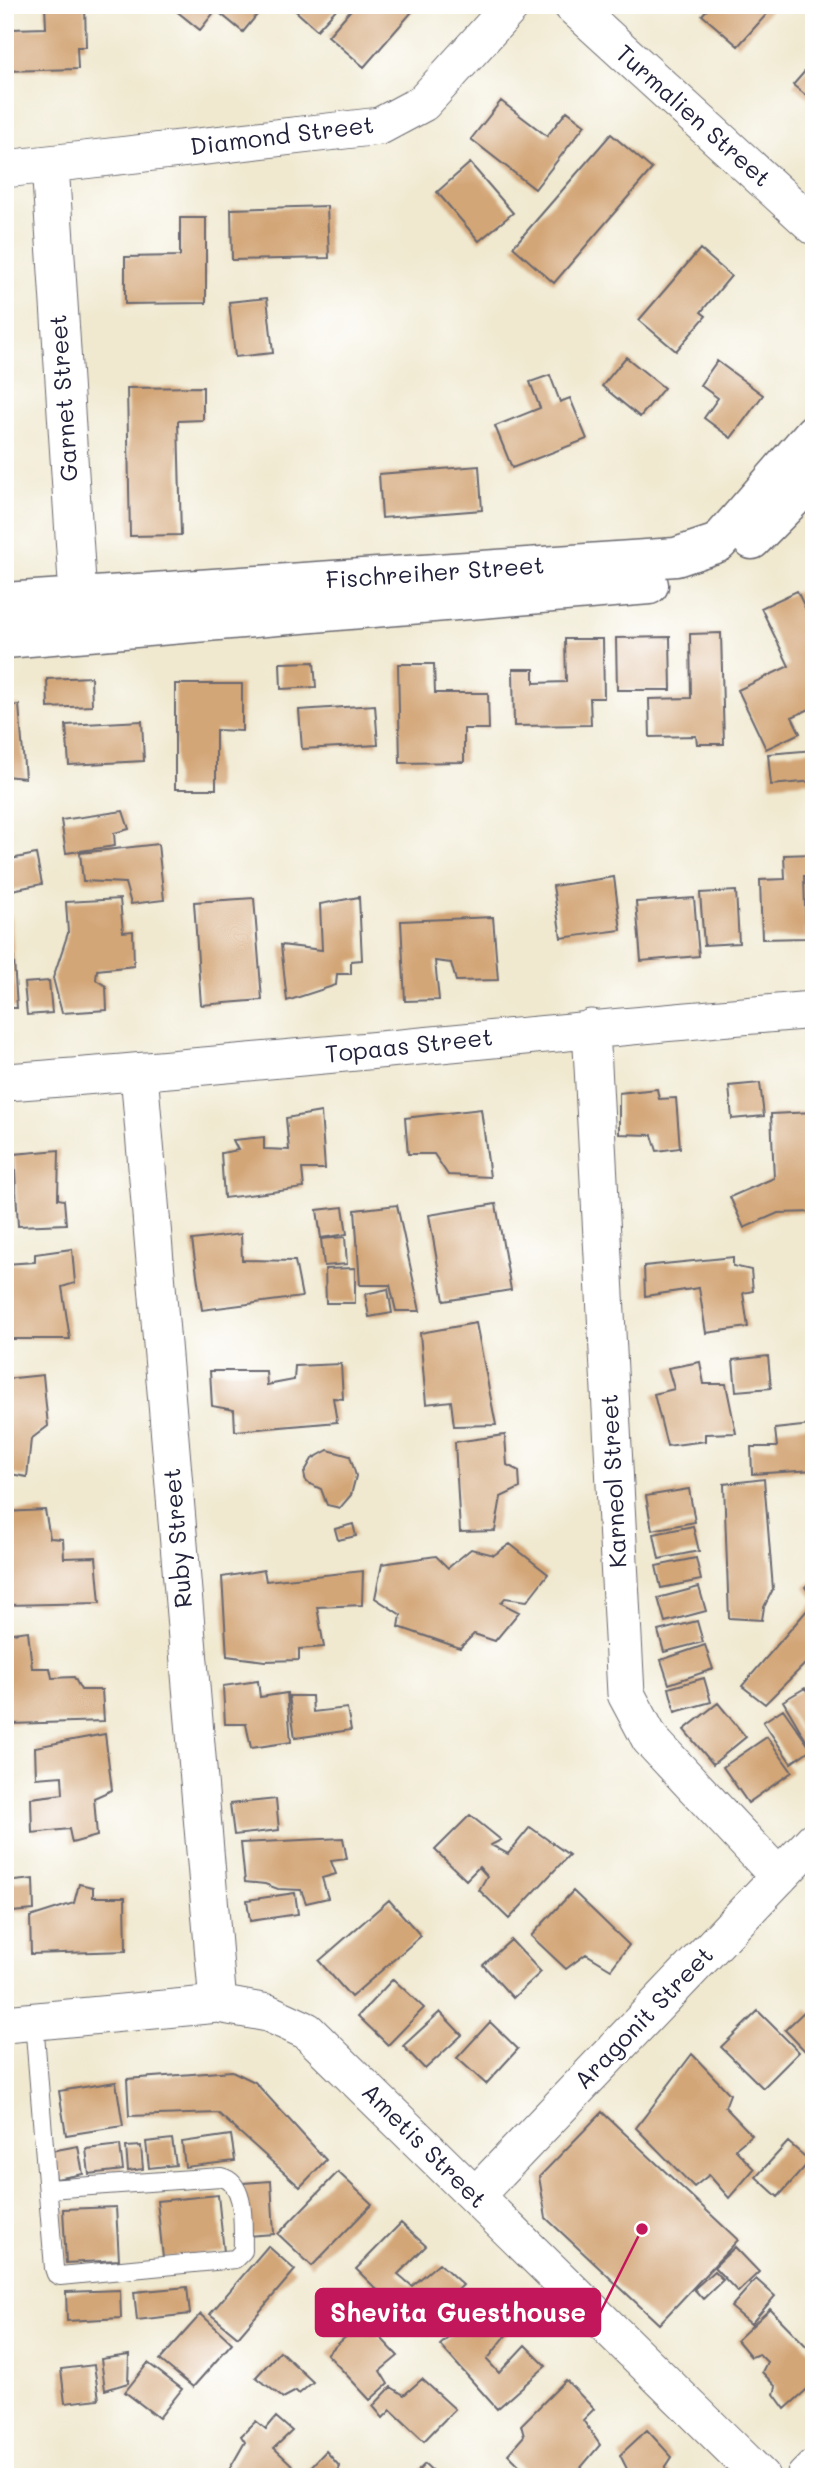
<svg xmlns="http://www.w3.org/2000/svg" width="819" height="2482" font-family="Mali,sans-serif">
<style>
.building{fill:#d3a677}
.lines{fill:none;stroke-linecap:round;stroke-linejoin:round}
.service-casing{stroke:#6a686f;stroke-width:20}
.minor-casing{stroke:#6a686f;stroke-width:39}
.tertiary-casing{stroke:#6a686f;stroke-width:41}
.service{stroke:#fff;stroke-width:18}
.minor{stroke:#fff;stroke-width:37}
.tertiary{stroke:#fff;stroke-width:38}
.labels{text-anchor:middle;stroke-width:7;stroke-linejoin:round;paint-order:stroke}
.street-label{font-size:24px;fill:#22223b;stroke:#fff}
.leader{fill:none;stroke:#c2185b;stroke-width:2.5}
.callout-dot{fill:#c2185b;stroke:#fff;stroke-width:2.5}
.callout{fill:#c2185b;stroke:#c2185b;stroke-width:2.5}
.callout-label{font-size:26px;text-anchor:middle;font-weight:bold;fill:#fff}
</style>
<rect width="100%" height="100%" fill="#fff"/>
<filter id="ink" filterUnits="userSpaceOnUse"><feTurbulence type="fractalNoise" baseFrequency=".0143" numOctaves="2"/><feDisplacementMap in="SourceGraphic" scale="14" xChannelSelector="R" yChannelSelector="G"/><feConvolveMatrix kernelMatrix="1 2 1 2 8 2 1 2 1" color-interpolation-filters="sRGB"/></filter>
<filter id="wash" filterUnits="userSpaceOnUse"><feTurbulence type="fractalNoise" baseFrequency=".00686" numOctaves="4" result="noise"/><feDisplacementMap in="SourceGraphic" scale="28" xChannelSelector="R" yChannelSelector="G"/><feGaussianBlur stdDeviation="1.57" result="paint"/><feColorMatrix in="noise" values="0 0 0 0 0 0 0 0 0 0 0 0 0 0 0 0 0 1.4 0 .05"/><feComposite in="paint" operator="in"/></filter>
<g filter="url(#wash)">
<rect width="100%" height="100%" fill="#f0e9d0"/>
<g id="blocks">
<path class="building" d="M5,5H11L12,29L46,28L45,5H85L86,47H77L78,69L5,71Z
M169,5H255L261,10L243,32L216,10L200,30Z
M289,5H340L317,30Z
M355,5H418L364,67L328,36Z
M711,5H775L738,46L702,15Z
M814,61V102L793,85Z
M501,101L547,136L567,111L585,125L535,189L471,139Z
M611,134L652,169L554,283L513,247Z
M470,163L513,213L479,241L437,192Z
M327,206L329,258L232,260L231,209Z
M180,218H206V303L125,304V257L180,256Z
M700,249L731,276L701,312L706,316L676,351L639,320Z
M267,298L273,353L235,357L229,302Z
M626,357L664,388L640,417L602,386Z
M717,361L763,395L731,438L704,418L718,398L700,385Z
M550,375L560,402L570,398L587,439L512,468L495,426L540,408L530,382Z
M203,387V420L178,421L181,535L130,536L127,388Z
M479,466L482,510L382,518L379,474Z
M797,591L814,626V707L792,717L800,733L766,749L738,690L789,666L761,608Z
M721,633L724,744H697L696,736L650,737L649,699L691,698L690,634Z
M670,637L671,690H617L616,638Z
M565,639H603L604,698H590L591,725L514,726L513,669H534V683L566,682Z
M314,662L316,687L281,689L280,663Z
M398,664H434L435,693H488L489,729H464V762L400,763Z
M91,677L92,706L48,708L47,679Z
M175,684H242V731L216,730V789H175Z
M19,705L25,778L5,776V707Z
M375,705L378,745L302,749L299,710Z
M142,721L144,761L69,765L66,725Z
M814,750V781L771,785L768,754Z
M123,811L129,829L114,833L115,846L66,853L61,820Z
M158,844L164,900L131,904L125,883L83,881L80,853Z
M36,854L42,884L12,890L6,860Z
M814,854V876H804L806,938L762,939L760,880L785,879L784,855Z
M614,877L621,930L561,938L553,886Z
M736,891L739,943L704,945L700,893Z
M359,897L362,960L351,961V974H337L336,985L287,1001L281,945L322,950L320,904Z
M254,898L262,1000L201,1005L194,902Z
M694,898L699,956L641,961L636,902Z
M120,899L123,932L133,931L134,966L97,970L96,980L106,986L107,1010L62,1013L53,978L68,933L66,902Z
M5,914H11L17,1008H5Z
M493,917L498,980L456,981L451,963L435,961L439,1000L405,1001L401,921Z
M49,981L52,1013L27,1015L24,983Z
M760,1083L764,1116L732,1119L729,1086Z
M657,1089L659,1099L676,1098L680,1148L657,1151L652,1135L619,1134V1093Z
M481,1109L490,1177L448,1175L434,1154H408L405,1118Z
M321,1112L325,1169H302L304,1188L224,1198L221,1153L238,1150L233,1140L264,1137V1149L289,1150L286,1118Z
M814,1112V1212L778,1213L744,1228L730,1197L774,1178L771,1114Z
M59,1150L58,1199L64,1200L66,1224L18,1226L14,1154Z
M496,1204L511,1290L444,1301L429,1215Z
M397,1205L420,1311H396L390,1285H360L355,1210Z
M343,1207L347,1234L321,1238L317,1210Z
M241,1234L242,1260L295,1261L302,1297L202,1310L192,1240Z
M345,1237L347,1264L324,1266L321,1239Z
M72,1249L75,1283L62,1287L70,1339H5V1264L35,1262V1254Z
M733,1257V1266L751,1270L753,1291L743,1293L748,1327L706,1333L699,1288L645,1296L644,1266Z
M355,1268V1303H326L325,1269Z
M388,1289L392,1313L369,1317L365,1294Z
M476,1323L496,1425L454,1426L451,1401L426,1404L420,1333Z
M768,1356L771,1388L736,1391L733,1360Z
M700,1362L704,1384H726L736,1433L705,1434V1441L667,1446L654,1394L674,1389L668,1368Z
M341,1364L343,1399L333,1398L337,1422L235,1431L234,1410L212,1406L210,1371H266L267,1385L294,1380L295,1366Z
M43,1375L48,1426L31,1439L27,1477L5,1473V1379Z
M811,1425L814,1470L752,1474L751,1447H777L775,1429Z
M505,1435L507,1465L519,1471L520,1488L501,1497L495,1531L460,1532L455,1442Z
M328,1450L350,1456L356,1476L351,1495L340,1508L327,1505L321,1489L306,1482L304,1473L312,1459Z
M764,1479L773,1589L764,1607L762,1620L729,1618L724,1484Z
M689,1489L695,1522L652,1530L646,1496Z
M45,1510L50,1538L63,1539L64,1558L96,1557L100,1603L5,1605V1512Z
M353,1524L356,1536L338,1540L335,1529Z
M693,1526L699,1551L659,1559L654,1534Z
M510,1544L548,1574L527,1601L505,1598L501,1603L519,1612L495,1641L474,1634L460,1648L399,1627L401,1615L375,1598L382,1564L436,1556L448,1568L471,1549L494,1555Z
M696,1558L701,1580L661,1588L656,1566Z
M264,1570L266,1581L363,1571L362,1605L317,1607L324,1647L299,1649V1660L265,1661L227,1656L222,1577Z
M814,1578V1600L805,1587Z
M699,1587L706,1611L665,1622L658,1598Z
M814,1602V1655L765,1704L742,1686Z
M697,1621L703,1642L664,1652L658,1631Z
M28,1631L32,1668H50L52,1678L74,1677L81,1690H102L104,1721L11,1724L5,1718V1634Z
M705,1645L713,1669L669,1684L661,1660Z
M704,1678L711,1702L675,1712L669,1688Z
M258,1681L260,1697L287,1693L291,1742L251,1748L246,1724H225L223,1686Z
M805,1688L814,1702V1738L807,1742L783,1701Z
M289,1696H312L313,1712L347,1708L351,1730L295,1738Z
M718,1703L746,1737L713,1764L684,1730Z
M783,1709L811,1749L791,1763L763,1722Z
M105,1734L112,1790L94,1798L97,1836L72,1843L69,1829L32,1833L31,1798L63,1794L62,1776L36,1778L35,1747Z
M767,1737L792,1772L748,1803L723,1767Z
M276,1799L279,1830L234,1835L230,1804Z
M470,1815L501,1840L491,1845L508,1854L530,1827L569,1855L509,1919L479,1890L487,1876L479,1867L466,1880L435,1850Z
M343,1838L347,1859L331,1861L336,1874L322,1878L328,1898L306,1903L301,1890L278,1889L265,1884L245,1882L241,1843Z
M33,1879L34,1910L12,1912L11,1917L5,1918V1882Z
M79,1884L93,1887V1897H125L126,1951L31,1954L30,1917L74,1903Z
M573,1891L629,1945L611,1969L586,1954L566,1969L531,1936Z
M295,1893L298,1914L250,1921L247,1900Z
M389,1900L421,1936L351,1997L319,1961Z
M511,1940L541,1972L513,1998L483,1965Z
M393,1979L424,2008L388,2045L358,2016Z
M807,2009L814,2016V2048L808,2054L785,2030Z
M758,2011L799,2052L763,2088L721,2047Z
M440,2012L462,2035L425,2069L403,2046Z
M490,2022L518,2049L486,2084L457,2058Z
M692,2054L730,2094L725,2107L752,2135L735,2149L754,2169L729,2198L709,2175L694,2187L636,2128Z
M232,2071L255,2082L326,2160L300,2187L218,2113L129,2116L127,2079Z
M116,2082L123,2126L66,2135L59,2091Z
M602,2112L738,2240L659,2324L546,2218L539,2177Z
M231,2135L235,2161L185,2167L182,2142Z
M172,2139L176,2165L149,2168L146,2142Z
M788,2142L810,2161L778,2197L756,2177Z
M120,2145L123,2170L89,2174L86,2149Z
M78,2146L83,2174L56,2179L51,2151Z
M141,2146L143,2169L128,2171L126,2147Z
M338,2172L372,2204L312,2266L278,2234Z
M271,2181L274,2234L246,2236L243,2183Z
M218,2195L224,2252L163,2258L157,2201Z
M116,2207L119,2260L66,2263L63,2209Z
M401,2223L426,2246L398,2274L412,2286L439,2263L463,2285L418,2330L356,2269Z
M268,2246L295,2270L238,2337L210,2314Z
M735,2247L759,2272L738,2292L714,2267Z
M714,2271L723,2280L703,2299L694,2289Z
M756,2279L775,2296L751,2324L731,2307Z
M187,2287L190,2314L137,2320L134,2292Z
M120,2290L121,2318L67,2321L66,2292Z
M489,2302L511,2329L487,2360L499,2373L525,2345L546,2366L497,2409L440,2345Z
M770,2309L814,2354V2383L785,2409L774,2394L776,2387L762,2372L767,2362L759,2354L751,2357L737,2340Z
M201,2314L232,2343L193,2387L160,2360Z
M364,2320L398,2356L380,2371L388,2384L370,2400L327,2354Z
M280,2351L313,2382L299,2394L296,2391L283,2398L256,2377Z
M129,2355L128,2383L105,2390L101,2359Z
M148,2363L182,2389L159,2418L125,2392Z
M94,2365L99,2399L65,2403L61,2369Z
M422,2379L455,2409L424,2441L391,2410L383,2418L373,2406L391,2387L404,2395Z
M566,2380L594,2409L583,2420L600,2445L573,2477H531L508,2454L524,2436L521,2425Z
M276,2417L292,2431L274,2448L292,2465L280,2477H225L245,2442L241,2436L256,2421L266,2429Z
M647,2430L672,2457L665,2468L673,2477H631L620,2455Z
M326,2451L340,2467L335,2477H301Z
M425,2464L439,2477H412Z"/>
</g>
</g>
<g filter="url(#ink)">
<use href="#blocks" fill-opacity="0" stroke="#6a686f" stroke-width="2"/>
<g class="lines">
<defs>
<path id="service" d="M34,2022L54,2268L56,2274L60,2276L235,2259L243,2251C242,2229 248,2183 221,2177L48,2189"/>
<path id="minor" d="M572,5L814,226
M50,164L80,628
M5,169L380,126L423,103L512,5
M591,1028L626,1694L650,1739L779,1877
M139,1073L218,2004
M5,1082C275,1063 544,1032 814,1010
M5,2024L218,2004L268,2013L307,2031L761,2477
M475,2196L814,1840
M805,2477L814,2468"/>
<path id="tertiary" d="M752,540L814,477
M5,602L676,557L718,543L814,433
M5,639L649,585"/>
</defs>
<use href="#service" class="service-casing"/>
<use href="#minor" class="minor-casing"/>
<use href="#tertiary" class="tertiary-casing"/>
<use href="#service" class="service"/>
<use href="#minor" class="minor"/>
<use href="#tertiary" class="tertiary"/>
</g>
</g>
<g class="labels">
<g class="street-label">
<text transform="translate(693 116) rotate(42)" y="8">Turmalien Street</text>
<text transform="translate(282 136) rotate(-7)" y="8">Diamond Street</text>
<text transform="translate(64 398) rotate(-94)" y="8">Garnet Street</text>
<text transform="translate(435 573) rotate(-4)" y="8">Fischreiher Street</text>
<text transform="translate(409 1046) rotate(-6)" y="8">Topaas Street</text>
<text transform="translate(614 1481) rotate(-93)" y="8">Karneol Street</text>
<text transform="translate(178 1538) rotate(-95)" y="8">Ruby Street</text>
<text transform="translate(644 2018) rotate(-46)" y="8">Aragonit Street</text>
<text transform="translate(424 2146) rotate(45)" y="8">Ametis Street</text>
</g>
</g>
<path class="leader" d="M642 2229L600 2313"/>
<circle class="callout-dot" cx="642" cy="2229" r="7"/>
<rect class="callout" x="316" y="2289" width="284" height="47" rx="7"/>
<g class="callout-label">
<text x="458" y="2322">Shevita Guesthouse</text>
</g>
<rect width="819" height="2482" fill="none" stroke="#fff" stroke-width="28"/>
</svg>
